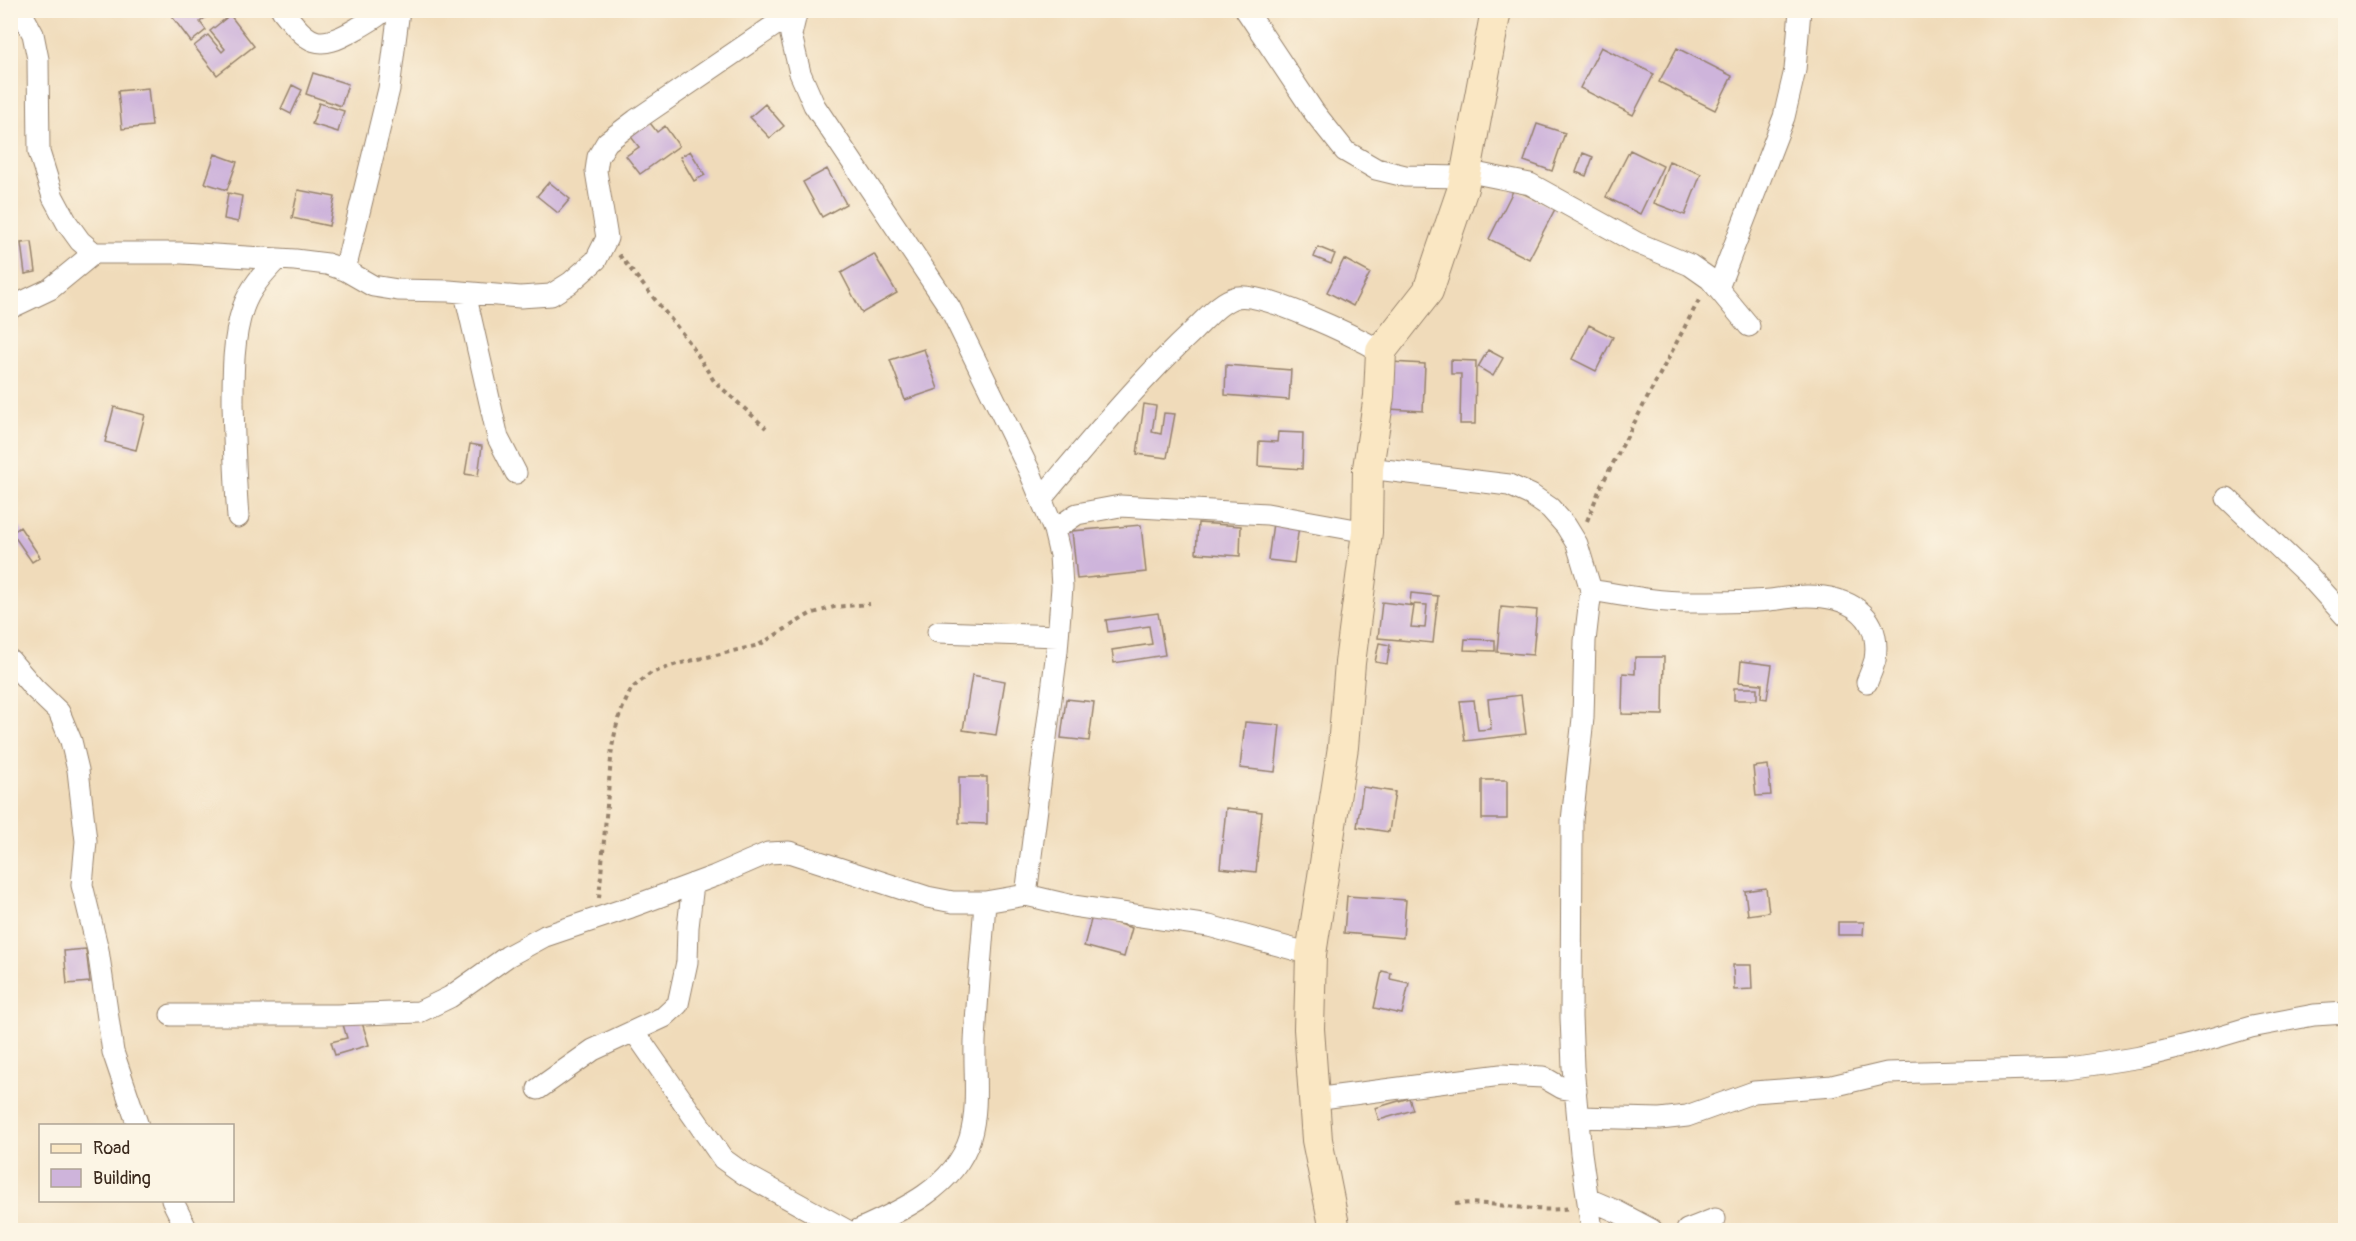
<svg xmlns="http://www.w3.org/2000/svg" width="2356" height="1241" font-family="Pangolin,sans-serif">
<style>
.building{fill:#ceb4db}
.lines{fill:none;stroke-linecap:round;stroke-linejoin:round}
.street-casing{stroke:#96826c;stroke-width:23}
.secondary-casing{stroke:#96826c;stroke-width:32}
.path{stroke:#96826c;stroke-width:4;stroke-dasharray:4.5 4.5;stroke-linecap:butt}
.street{stroke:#fff;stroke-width:21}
.secondary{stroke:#fae7c3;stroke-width:30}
</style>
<rect width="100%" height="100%" fill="#fcf5e5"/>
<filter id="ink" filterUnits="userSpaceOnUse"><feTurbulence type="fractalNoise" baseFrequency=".0167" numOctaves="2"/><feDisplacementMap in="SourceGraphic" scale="12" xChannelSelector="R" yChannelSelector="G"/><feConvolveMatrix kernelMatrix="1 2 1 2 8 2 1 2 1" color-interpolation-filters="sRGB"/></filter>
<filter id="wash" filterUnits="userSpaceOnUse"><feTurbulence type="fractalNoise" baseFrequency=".008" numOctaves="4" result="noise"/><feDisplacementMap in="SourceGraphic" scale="24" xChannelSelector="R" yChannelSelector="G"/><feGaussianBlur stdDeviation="1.35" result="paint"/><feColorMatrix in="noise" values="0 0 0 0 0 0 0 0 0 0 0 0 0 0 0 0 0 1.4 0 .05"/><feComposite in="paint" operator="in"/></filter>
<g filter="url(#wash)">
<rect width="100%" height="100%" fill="#f0dbba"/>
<g id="blocks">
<path class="building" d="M167,10H215L200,22L206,30L191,42Z
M230,15L254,46L217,75L194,46L208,35L222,52L225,49L210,31Z
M1601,47L1654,74L1633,115L1580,88Z
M1677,48L1732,76L1715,110L1659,82Z
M313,73L348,84L341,106L306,94Z
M292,85L302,90L291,114L281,109Z
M148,88L152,126L122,129L118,91Z
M319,103L344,111L338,132L312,124Z
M765,104L784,126L770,138L750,117Z
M647,119L657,132L665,126L679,146L640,174L626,156L639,147L628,133Z
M1537,124L1565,133L1552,171L1524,161Z
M1630,150L1663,166L1640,214L1606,197Z
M690,151L705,175L694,181L680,157Z
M1583,153L1593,157L1586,176L1576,172Z
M215,154L237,162L227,190L205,183Z
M1669,161L1701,174L1685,215L1654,203Z
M827,169L846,204L822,217L803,182Z
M549,182L570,199L558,213L537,196Z
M1514,189L1555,209L1529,259L1489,239Z
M298,190L335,197L329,226L292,218Z
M228,193L242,196L238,222L224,219Z
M32,242L36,272L25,274L21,243Z
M1318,247L1335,254L1331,264L1314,257Z
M874,254L897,293L862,313L841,273Z
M1344,259L1370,273L1353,306L1327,292Z
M1589,325L1613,337L1596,371L1572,359Z
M924,349L938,389L905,400L890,360Z
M1488,350L1503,358L1493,376L1478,367Z
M1451,360L1476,361L1475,424H1460L1461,374H1451Z
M1391,362L1425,364L1423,411L1389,409Z
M1226,365L1291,370L1289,400L1225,395Z
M1144,404L1156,406L1152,432L1161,434L1164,413L1175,414L1167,458L1137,454Z
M114,407L145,415L136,450L105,442Z
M1278,432L1303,433L1302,469L1258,466L1259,441L1277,442Z
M470,444L482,446L478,476L465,474Z
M1198,523L1241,526L1240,556L1196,553Z
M1273,523L1299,526L1294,563L1268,560Z
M1141,525L1146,572L1077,579L1072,531Z
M20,527L40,557L32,562L12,533Z
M1411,593L1438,596L1433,643L1378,638L1382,602L1414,606L1411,627L1425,628L1427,605L1410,604Z
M1501,607L1537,610L1533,655L1497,652Z
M1158,613L1165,655L1114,663L1112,650L1152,644L1149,626L1108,632L1106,620Z
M1465,639L1495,640V651L1464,650Z
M1379,643L1390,645L1387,664L1375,662Z
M1635,657H1664L1663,715L1622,714L1623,673L1635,674Z
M1741,661L1772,665L1767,699L1761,698L1762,684L1739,682Z
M972,675L1005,681L996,735L963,730Z
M1734,688H1757V700H1734Z
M1521,695L1526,734L1465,741L1460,701L1474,700L1478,730L1491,729L1488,699Z
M1066,699L1094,702L1089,741L1061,738Z
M1245,722L1280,725L1275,772L1240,768Z
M1768,765L1771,795L1756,796L1753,767Z
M959,777H987V824L959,823Z
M1482,780H1507V819H1482Z
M1363,787L1395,792L1389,832L1357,827Z
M1226,808L1262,812L1256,872L1220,868Z
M1766,888L1769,912L1748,915L1745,891Z
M1347,896L1406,900L1403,938L1344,933Z
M1092,916L1132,928L1124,957L1084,946Z
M1838,922H1864L1863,935H1838Z
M86,949L90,982L67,984L64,951Z
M1733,965H1751L1752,989L1734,990Z
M1382,971L1391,973L1390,979L1409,983L1402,1014L1374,1008Z
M359,1013L369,1045L335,1055L331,1042L347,1038L341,1018Z
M1409,1098L1413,1110L1379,1120L1375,1108Z"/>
</g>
</g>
<g filter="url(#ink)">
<use href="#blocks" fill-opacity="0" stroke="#96826c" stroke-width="1.5"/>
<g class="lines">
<defs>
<path id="street" d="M20,10L33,34L38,59L39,152L53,197L67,223L80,241L94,253H182L295,260L327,264L345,270L373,286L398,290L449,291L520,297L551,295L570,283L596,260L607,238L596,171L598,157L607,142L636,120L797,10
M282,10C309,44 317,52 356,29C366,23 377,18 384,10
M797,10L791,35L800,73L814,105L950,308L1029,470L1054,530L1060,555L1062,587L1057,651L1026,895
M1246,10L1314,112L1345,151L1376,169L1405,176L1464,177
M1465,171L1530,184L1637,243L1690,265L1710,279L1749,326
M345,270L389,89L399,10
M1718,288L1784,117L1795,70L1800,10
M465,293L498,438L516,473
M10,308L50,289L94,253
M1368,468L1509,485L1531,495L1550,508L1566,526L1577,544L1591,590L1585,641L1583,718L1572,821L1571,1017L1573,1067L1581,1153L1592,1230
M2227,498L2308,575L2346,617
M1041,499C1090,441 1138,382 1194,330C1206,319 1220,301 1237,297C1264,292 1356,337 1381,351
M238,517C235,479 234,441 233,403C233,372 233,337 243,308C250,288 263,274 277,259
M1054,530L1077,514L1120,506L1267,514L1367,532
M1591,590C1626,596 1661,603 1696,602C1721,602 1746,602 1770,600C1782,599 1794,596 1807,596C1847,596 1882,613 1875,660C1873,667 1870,675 1867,682
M938,632L1058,636
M10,660L34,688L59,712L71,741L78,770L86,841L82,885L98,950L113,1052L138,1126
M171,1015H337L419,1012L450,997L508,956L545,936L631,907L715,876L768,853L789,852L927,897L953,902H985L1026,895L1073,906L1209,926L1311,954
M634,1031L723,1159L744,1174L846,1230
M538,1089L593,1050L664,1017L678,1004L687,962L688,927L693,884
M1314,1099L1501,1075L1543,1077L1562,1088L1576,1090
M1578,1117L1660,1119L1687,1116L1754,1092L1832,1086L1887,1073L2070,1068L2141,1057L2190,1045L2251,1027L2314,1015L2346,1013
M1588,1199L1616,1211L1652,1230
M172,1200L187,1230
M858,1230C901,1211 955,1187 970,1138C979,1107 974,1074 975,1042C977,995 982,949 985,902
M1687,1230L1715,1219"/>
<path id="secondary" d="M1335,1230L1317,1140L1309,1029L1311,954L1343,747L1350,663L1367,532L1368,468L1379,396L1381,351L1428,291L1442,249L1463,188L1496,10"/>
</defs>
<use href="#street" class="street-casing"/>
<use href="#secondary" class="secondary-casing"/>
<path class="path" d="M619,255L690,343L714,381L766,428
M1587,521L1601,486L1700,298
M599,898L612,747L618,719L631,689L651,673L677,664L759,645L810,614L834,607L870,604
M1455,1204C1494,1200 1532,1214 1570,1208"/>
<use href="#street" class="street"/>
<use href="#secondary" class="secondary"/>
</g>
</g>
<rect width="2356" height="1241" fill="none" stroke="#fcf5e5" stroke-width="36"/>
<rect x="39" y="1124" width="195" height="78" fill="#fcf5e5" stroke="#afa495" stroke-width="1.5"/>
<rect x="51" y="1144" width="30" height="9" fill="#fae7c3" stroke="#afa495" stroke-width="1.5"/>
<text x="93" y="1154" font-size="18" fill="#3b2a1e">Road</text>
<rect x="51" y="1169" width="30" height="18" fill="#ceb4db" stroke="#afa495" stroke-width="1.5"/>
<text x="93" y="1184" font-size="18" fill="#3b2a1e">Building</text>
</svg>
